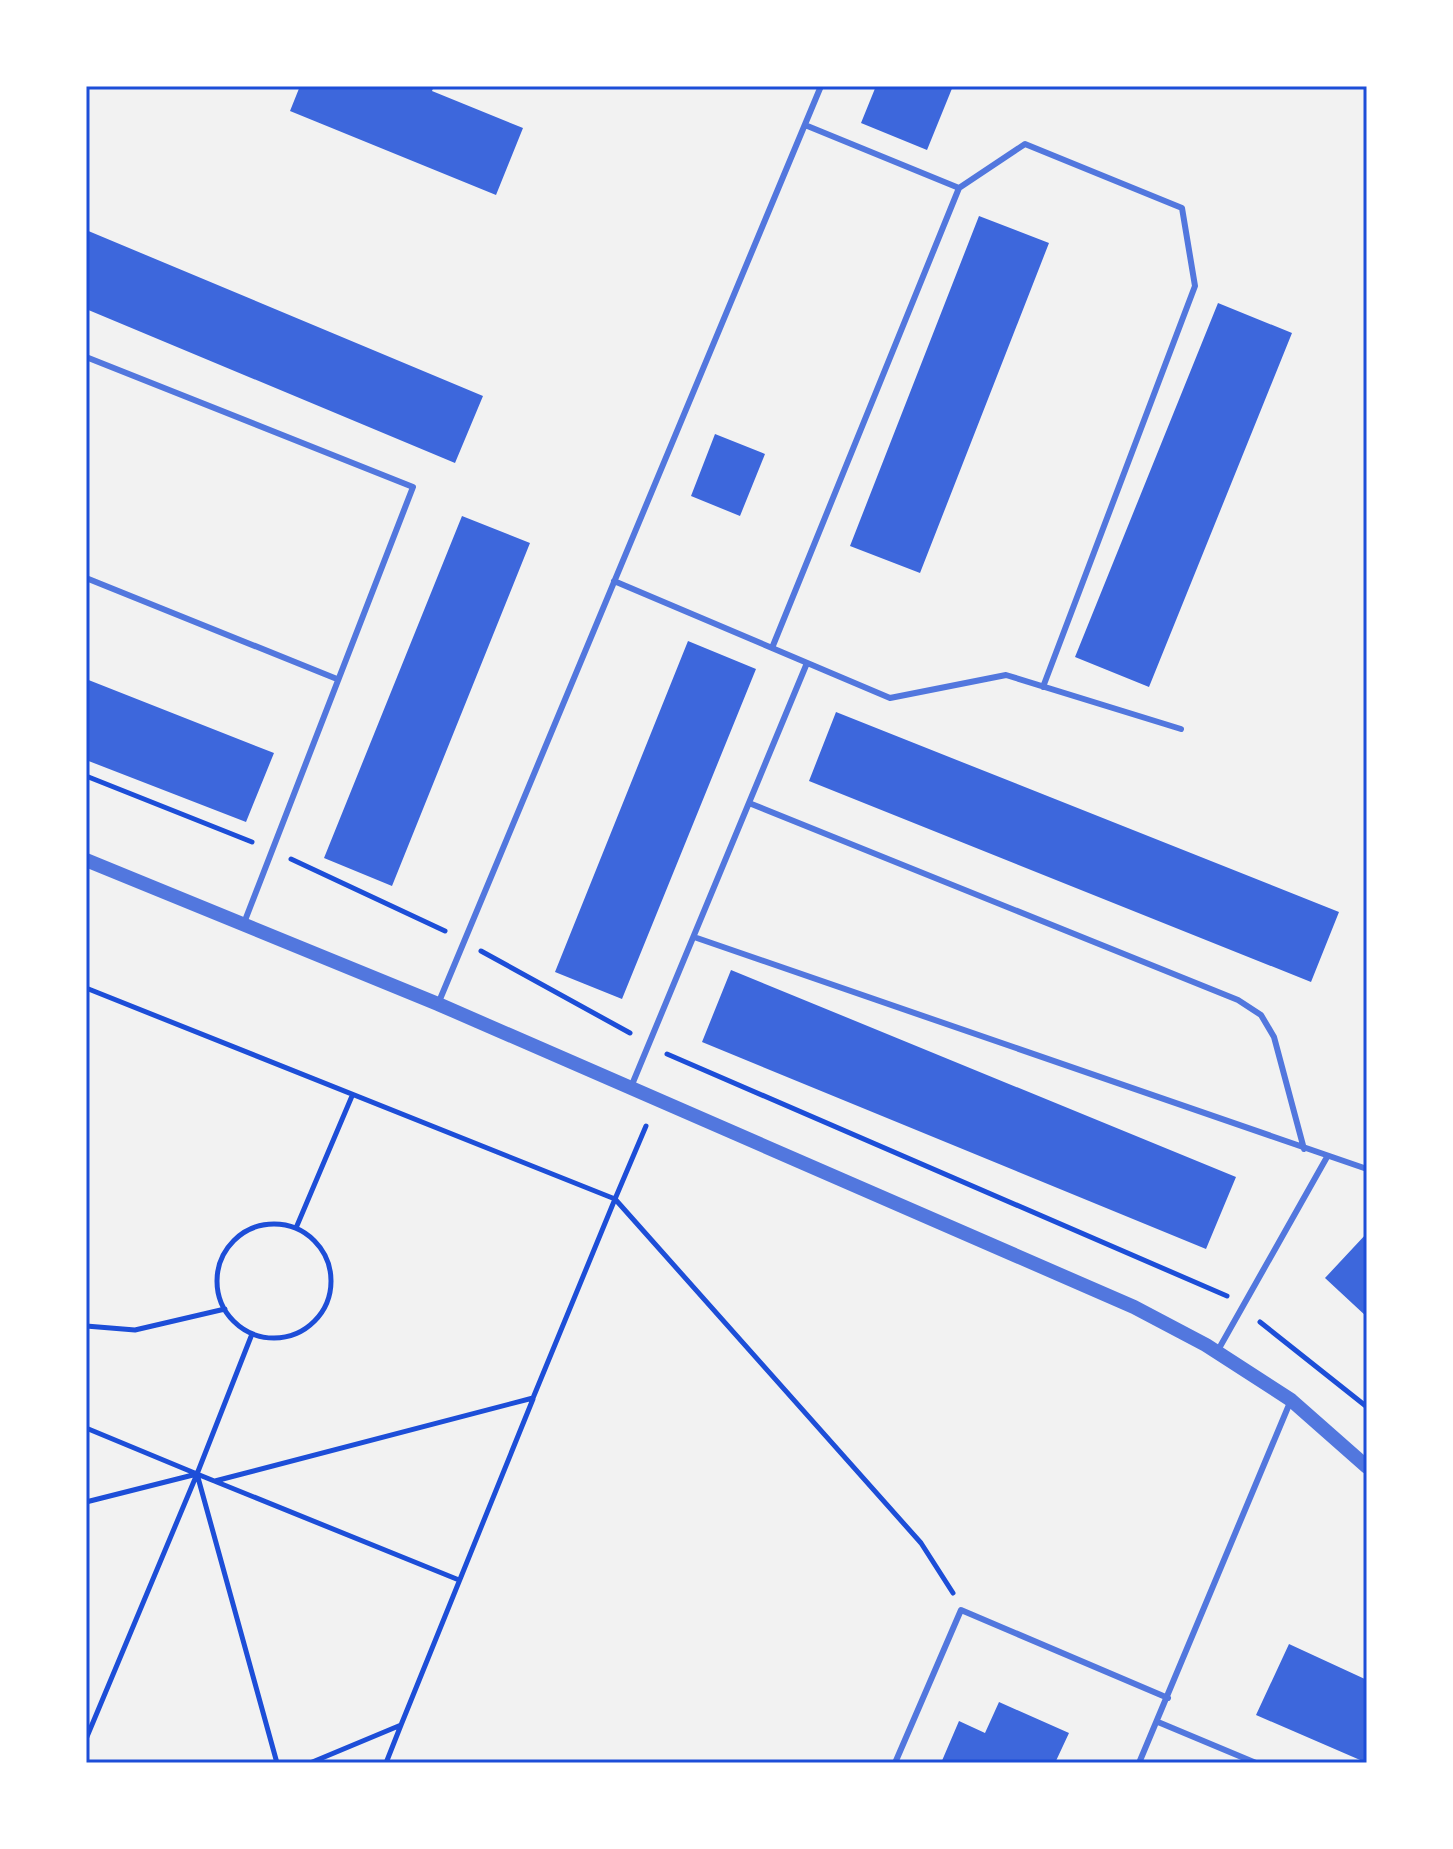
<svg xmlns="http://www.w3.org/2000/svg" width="1453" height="1849" font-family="Rubik,sans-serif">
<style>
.building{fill:#3d67dc}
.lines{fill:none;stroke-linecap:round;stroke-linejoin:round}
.path{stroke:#1d4ed8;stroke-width:5}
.service{stroke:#5277de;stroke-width:6}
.tertiary{stroke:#5277de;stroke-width:14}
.neatline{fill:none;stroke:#1d4ed8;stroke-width:3}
</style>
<rect width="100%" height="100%" fill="#f2f2f2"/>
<path class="building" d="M300,86H434L432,91L523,128L496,195L290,111Z
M876,86H953L927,150L861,123Z
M979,216L1049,243L920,573L850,546Z
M86,230L483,396L455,463L86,309Z
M1218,303L1292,333L1149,687L1075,657Z
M715,434L765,454L740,516L691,496Z
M462,516L530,543L392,886L324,858Z
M688,641L756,669L622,999L555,972Z
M86,679L274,753L246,822L86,760Z
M836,712L1339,912L1311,982L809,781Z
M731,970L1236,1177L1206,1249L702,1042Z
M1367,1233V1317L1325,1278Z
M1289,1644L1367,1680V1763L1256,1715Z
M999,1702L1069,1733L1055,1763H941L959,1721L985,1733Z"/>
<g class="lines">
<path class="path" d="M86,776L252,842
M291,859L445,931
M481,951L630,1033
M86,988L615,1199L533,1398L215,1481
M667,1054L1227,1296
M646,1126L615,1199L921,1543L953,1593
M217 1281a57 57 0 1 1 114 0a57 57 0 1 1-114 0Z
M296,1228L352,1096
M1260,1322L1367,1407
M86,1326L135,1330L225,1309
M252,1334L197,1474L277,1763
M86,1428L197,1474L86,1739
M86,1502L197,1474L459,1580
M310,1763L401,1725L533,1399
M386,1763L401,1725"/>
<path class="service" d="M959,188L1025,144L1182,208L1195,286L1043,687
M86,357L413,487L244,923
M86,578L337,679
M614,581L772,648L959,188L805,125
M772,648L890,698L1006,675L1181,729
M749,803L1238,1000L1261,1015L1274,1037L1304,1149
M694,937L1367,1169
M438,1004L821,86
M631,1087L807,663
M1217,1352L1327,1157
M1158,1722L1256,1763
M895,1763L961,1610L1168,1698
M1139,1763L1291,1400"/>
<path class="tertiary" d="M86,860L438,1004L1134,1307L1206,1345L1291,1400L1367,1467"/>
</g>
<rect width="1453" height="1849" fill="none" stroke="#ffffff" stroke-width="176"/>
<rect x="88" y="88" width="1277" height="1673" class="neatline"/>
</svg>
